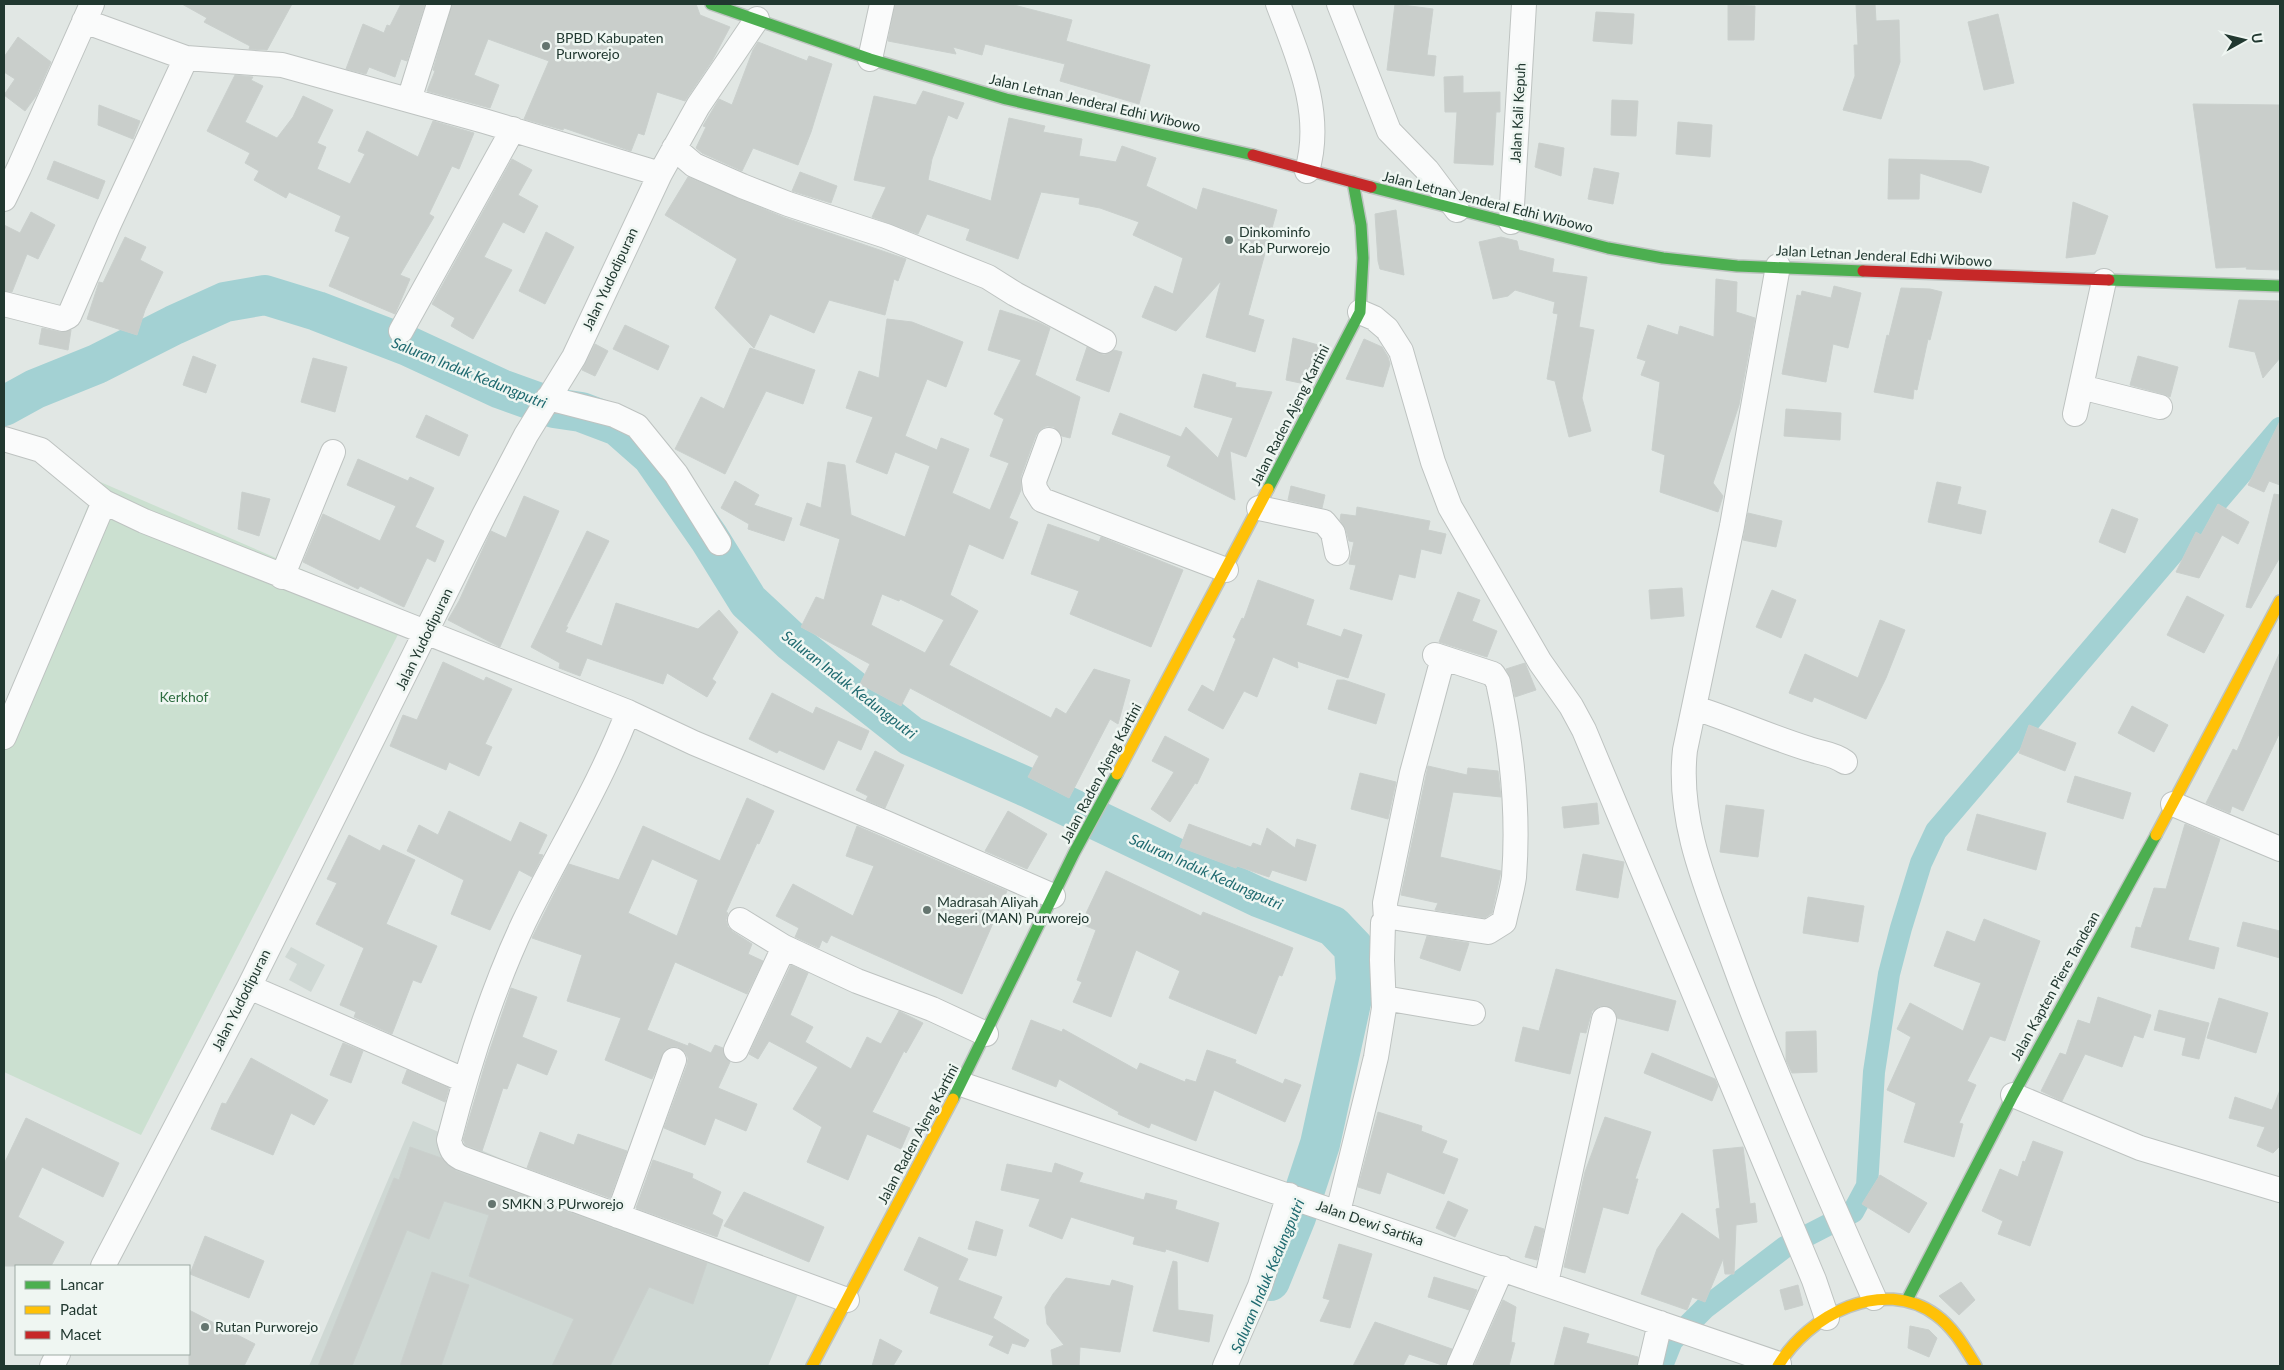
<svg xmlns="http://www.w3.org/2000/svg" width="2284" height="1370" font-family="Lato,sans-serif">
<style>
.built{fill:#cfd8d4}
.green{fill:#cbe0d0}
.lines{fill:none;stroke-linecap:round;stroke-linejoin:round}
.canal{stroke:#a3d1d3;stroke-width:22}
.river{stroke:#a3d1d3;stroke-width:40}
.building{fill:#c9cecb;stroke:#cad0cd;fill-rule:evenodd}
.street-casing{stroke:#bec3c1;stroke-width:26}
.fast-casing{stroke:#bec4c1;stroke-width:14}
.slow-casing{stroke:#bec4c1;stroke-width:14}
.jam-casing{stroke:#bec4c1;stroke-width:14}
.street{stroke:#fafbfb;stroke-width:24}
.fast{stroke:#4caf50;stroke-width:11}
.slow{stroke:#ffc107;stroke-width:11}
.jam{stroke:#c62828;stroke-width:11}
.poi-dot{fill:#64756f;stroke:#eff6f2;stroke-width:2}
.labels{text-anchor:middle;stroke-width:5;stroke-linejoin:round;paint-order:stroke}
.poi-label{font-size:14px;fill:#213830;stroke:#eff6f2;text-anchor:start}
.street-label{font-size:14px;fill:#213830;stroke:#eff6f2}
.park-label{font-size:14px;fill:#2e6d40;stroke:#eff6f2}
.water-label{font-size:15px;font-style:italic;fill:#1f6a70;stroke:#eff6f2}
</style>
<rect width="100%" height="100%" fill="#e1e7e4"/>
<path class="built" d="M291,947L325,965L311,992L289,980L297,964L285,957Z
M413,1121L801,1287L768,1366H309Z"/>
<path class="green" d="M98,481L408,615L141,1135L4,1072V712Z"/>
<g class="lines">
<path class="canal" d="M1662,1366L1672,1341L1705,1308L1785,1247L1853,1212L1867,1186L1874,1072L1889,974L1901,928L1921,863L1936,831L2280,428"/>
<path class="river" d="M4,406L35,389L97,364L174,325L225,302L265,295L317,311L408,346L501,389L554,408L581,412L618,426L652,456L709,538L748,601L792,642L911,736L1029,788L1258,897L1333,926L1354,948L1356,980L1320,1144L1296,1217L1270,1281"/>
</g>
<path class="building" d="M182,4H292L267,50L249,49L250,46L204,22L207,18Z
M401,4H425L407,61L401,59L395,77L369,67L366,74L346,69L363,24L384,33L387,25L390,26Z
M452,4H696L700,15L730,27L712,61L685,101L657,92L644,135L638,133L631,151L564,128L563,130L524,119L549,61L488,39L474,75L499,85L490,108L427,91L435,71L433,70Z
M895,4H1010L1072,20L1066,41L1150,65L1139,104L1060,81L1065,64L985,44L982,55L953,47L956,54L888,41Z
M1395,4L1433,9L1427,55L1436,56L1434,76L1387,70Z
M1856,4H1875L1876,21L1899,20L1900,62L1881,119L1843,110L1855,76L1854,45H1858Z
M1728,5L1755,6L1754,40H1728Z
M1596,12L1634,14L1632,44L1593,41Z
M1998,14L2014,83L1984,90L1968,22Z
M18,37L51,62L36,96L25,111L4,95L15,79L4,72V57Z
M758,42L807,61L809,56L832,64L811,132L798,165L753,148L742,171L702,153L696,148L706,127L703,126L719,99L732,105L753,50Z
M235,75L253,77L251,80L263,86L245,122L277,138L293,117L303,96L333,110L317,143L326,147L317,169L350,184L365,154L358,151L367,131L418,157L433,121L474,133L459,169L452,166L429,214L434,217L400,275L410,279L395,314L329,286L350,237L335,231L341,216L289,192L286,198L254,180L259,171L245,163L250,153L207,131Z
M1463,76V93L1500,92V112H1496L1493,165L1454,163L1457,112H1445L1444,77Z
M923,91L964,103L957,119L948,115L932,159L928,180L991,201L1009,118L1045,126L1043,132L1082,139L1079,156L1116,162L1122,146L1156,158L1146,186L1197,210L1203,188L1277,210L1248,315L1264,320L1255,352L1206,337L1221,281L1176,331L1142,317L1155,286L1173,294L1183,258L1133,235L1139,222L1100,208L1079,204L1080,198L1041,192L1018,259L966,240L970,229L927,214L918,234L872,217L886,187L854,180L874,96L916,105Z
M1612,100L1638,101L1636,136L1611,135Z
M2193,104L2280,105V270L2246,269L2247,267L2216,268Z
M99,105L140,121L133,139L98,125Z
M1678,122L1712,125L1710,157L1676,154Z
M1539,143L1564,148L1561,176L1535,167Z
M512,159L532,170L518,195L538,206L524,233L503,222L484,257L512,270L473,339L451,326L455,318L432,304Z
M1889,159L1970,161L1989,167L1981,193L1920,173L1919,199H1888Z
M54,161L105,181L98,199L47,179Z
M1594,168L1619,173L1613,204L1588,199Z
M800,172L837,186L831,203L792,191Z
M688,177L783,217L906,259L898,281L894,279L885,315L829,300L814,333L770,314L754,348L715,308L737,259L665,215Z
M2073,202L2108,216L2095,254L2066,258Z
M1396,210L1404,275L1380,269L1378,261L1375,214Z
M31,212L55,225L38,259L27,254L12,292L4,291V225L20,233Z
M546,232L574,247L545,304L519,291Z
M125,237L146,247L140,260L163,272L145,310L137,335L87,319L99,282L103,283Z
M1501,237L1517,241L1519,250L1554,259L1552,272L1587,277L1579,327L1594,330L1582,398L1591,431L1569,437L1555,381L1547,379L1558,314L1553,313L1555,302L1515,290L1508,296L1493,299L1479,242Z
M1716,279L1737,282L1736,312L1755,318L1739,405L1713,483L1723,496L1718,512L1660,492L1665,455L1652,450L1660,382L1641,375L1646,361L1637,358L1648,325L1678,335L1680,326L1714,337Z
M1834,286L1861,293L1848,348L1833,344L1826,382L1782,374L1797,295L1801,296L1802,291L1831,298Z
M1901,288L1930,289L1942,292L1930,340L1928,339L1917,390L1914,389L1913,399L1874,392L1887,335L1889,336Z
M2239,300L2280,301V358L2263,378L2255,352L2229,347Z
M1000,310L1038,322L1050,328L1035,375L1080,397L1070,438L1062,436L1054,427L1047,426L1041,429L1036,435L1021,476V490L1009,518L1018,522L1003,559L969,544L950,595L978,611L949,665L1051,718L1056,708L1066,714L1094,669L1130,680L1118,724L1110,719L1069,798L1028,777L1039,756L910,688L901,706L860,684L870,664L801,627L816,597L824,600L840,539L800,525L807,503L821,508L828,462L845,465L851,515L905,537L930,466L895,452L887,474L856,462L873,417L846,408L859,371L879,378L887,319L912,322L963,342L946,387L927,379L905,436L937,450L941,438L969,449L952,493L990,510L1009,463L990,456L1004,419L994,414L1021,360L988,350ZM882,594L899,601L900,599L944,620L925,653L871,625Z
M625,325L669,346L658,370L613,349Z
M42,328L60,332L71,330L68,350L39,344Z
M1293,338L1322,346L1305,384L1286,380Z
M1364,339L1382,347L1388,357L1390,364L1383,387L1346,379Z
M595,344L608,351L595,376L582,370Z
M1087,347L1104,355L1114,350L1122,352L1109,392L1076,380Z
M750,348L815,370L803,404L766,391L725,474L675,449L701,397L724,409Z
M193,356L216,365L206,393L183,385Z
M2138,356L2178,367L2170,397L2163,394L2130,385Z
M313,358L347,367L335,412L301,402Z
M1203,374L1236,383L1235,387L1272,392L1246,457L1230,451L1235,500L1167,466L1171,456L1112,434L1120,413L1181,437L1186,427L1218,458L1233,418L1194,407Z
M1786,409L1841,413L1840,440L1784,436Z
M426,415L468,435L459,456L416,437Z
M2280,421V485L2269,481L2264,492L2248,485Z
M358,459L408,481L410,477L434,488L415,527L444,541L435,562L427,558L404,607L360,586L358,589L303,562L323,514L380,541L396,506L347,485Z
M735,481L759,495L754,505L792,518L784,541L748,529L749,524L721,508Z
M1937,482L1961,487L1957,504L1986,511L1981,534L1928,522Z
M1291,486L1325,495L1322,508L1288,500Z
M242,492L270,499L259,536L238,529Z
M2274,494L2280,495V557L2251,608L2246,607Z
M524,496L559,511L500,647L448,620L459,601L491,531L506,538Z
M2218,504L2249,522L2238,544L2222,535L2199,578L2176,572L2196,532L2201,535Z
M1357,507L1430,521L1428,530L1446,534L1441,554L1421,549L1415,578L1399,574L1392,600L1350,589L1356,565L1349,564L1354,542L1349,541L1346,530L1340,520L1341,514L1356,516Z
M2112,509L2138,519L2125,553L2099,542Z
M1748,513L1782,521L1776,547L1743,540Z
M1048,524L1099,542L1101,537L1183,570L1151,647L1070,614L1079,591L1031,574Z
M587,531L609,541L566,627H568L565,632L602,646L616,603L698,629L719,610L738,632L712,679L716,682L707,697L667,673L663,684L587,658L580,676L559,668L560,663L531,647Z
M1258,580L1314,600L1306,625L1341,637L1344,629L1362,635L1348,678L1297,661L1298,668L1273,657L1257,697L1244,691L1223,729L1188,710L1202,685L1214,692L1236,639L1233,637L1242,618L1244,619Z
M1682,588L1684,616L1651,619L1649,590Z
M1772,590L1796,600L1781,638L1756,627Z
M1458,592L1480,600L1472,621L1497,631L1487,657L1439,642Z
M2187,596L2224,615L2204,653L2167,635Z
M1880,620L1905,630L1886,678L1866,719L1814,697L1812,702L1789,693L1805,654L1858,678Z
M2280,652V732L2243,811L2232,806L2230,813L2206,803L2233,749L2237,751Z
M443,662L484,681L486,677L512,689L485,744L492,747L479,776L449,762L446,770L390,746L403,715L417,720Z
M1525,663L1536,690L1515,697L1511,679L1506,669Z
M1337,680H1344L1385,694L1376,724L1328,709Z
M772,693L813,714L816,707L869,731L861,750L838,740L824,770L779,750L777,753L749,739Z
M2132,706L2168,725L2154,752L2118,733Z
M2029,725L2076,743L2065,771L2019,753Z
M1165,736L1209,759L1197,784L1195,783L1170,822L1151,809L1174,772L1152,761Z
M875,751L904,765L885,808L866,800L868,796L856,790Z
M1428,766L1467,775L1468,768L1498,771L1501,797L1453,792L1440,857L1501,871L1492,913L1485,918L1435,910L1438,903L1401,895Z
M1360,773L1396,782L1388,819L1351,809Z
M2075,776L2131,793L2123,819L2067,802Z
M747,798L774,811L759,844L757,843L726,912L728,913L726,920L728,927L732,931L752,944L748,954L763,961L747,994L675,962L647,1030L688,1046L689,1043L711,1053L715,1045L723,1048L725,1057L730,1062L718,1088L757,1104L746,1131L715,1118L705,1145L664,1128L687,1065L688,1058L685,1052L678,1047H671L665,1050L652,1079L605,1060L621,1018L567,1001L582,955L532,938L569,864L619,880L643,826L720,861ZM652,859L698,880L677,936L628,913Z
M1597,803L1599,824L1564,828L1562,807Z
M1726,805L1764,810L1758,857L1720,852Z
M449,811L511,842L520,822L547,835L538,854L543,855L532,877L519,870L490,930L451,914L464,880L407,851L419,825L438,835Z
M1008,811L1047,834L1027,869L985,851Z
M1977,814L2046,833L2036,870L1967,850Z
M1189,824L1251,847L1253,843L1261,846L1267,828L1295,848L1297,839L1316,845L1306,881L1272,870L1269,877L1237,866L1236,868L1180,847Z
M2185,824L2220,839L2188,940L2219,948L2214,969L2131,947L2136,927L2141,928L2154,888L2166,889Z
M857,826L1007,891L962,994L831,935L827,943L822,940L819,948L795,937L799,928L776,916L793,884L853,916L874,866L846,856Z
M349,835L380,851L383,845L415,860L386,924L437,946L421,983L413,980L392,1034L354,1017L356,1012L340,1005L364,948L316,924L337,883L327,879Z
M1583,854L1624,862L1618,898L1576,890Z
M1106,871L1201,916L1203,912L1293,948L1282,976L1279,975L1256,1034L1169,998L1180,971L1136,950L1111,1017L1073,1002L1082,982L1077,980L1096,930L1081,924Z
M1808,897L1864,906L1858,942L1803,933Z
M1984,919L2040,941L2005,1041L1990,1036L1967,1081L1976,1085L1959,1123L1963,1124L1954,1157L1904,1142L1916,1103L1887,1090L1911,1037L1897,1029L1910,1003L1963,1031L1981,983L1934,966L1947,931L1975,942Z
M2243,922L2280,931V958L2237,946Z
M1427,936L1469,943L1460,971L1420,958Z
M791,965L808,973L790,1015L813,1027L805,1042L851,1069L867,1037L881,1044L899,1011L923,1023L906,1053L904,1051L872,1112L910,1128L901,1149L867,1134L848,1180L807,1162L822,1127L793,1109L818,1067L769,1041L758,1059L749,1054Z
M1556,969L1676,1001L1668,1031L1617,1018L1613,1009L1600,1006L1592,1011L1586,1033L1580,1032L1570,1074L1515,1061L1523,1027L1539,1031Z
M511,988L537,997L522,1037L557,1051L547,1075L517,1063L507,1089L503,1088L482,1151L466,1145L463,1140L486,1061Z
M2098,997L2151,1015L2143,1038L2134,1035L2122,1067L2085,1054L2062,1101L2041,1091L2060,1053L2066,1055L2078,1020L2090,1024Z
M2219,998L2268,1013L2256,1053L2207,1038Z
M2159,1010L2209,1023L2199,1059L2182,1055L2186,1038L2154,1030Z
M1031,1020L1062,1032L1063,1029L1137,1070L1140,1063L1185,1082L1186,1079L1196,1082L1207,1050L1236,1060L1235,1063L1283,1084L1285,1079L1301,1085L1285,1122L1214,1090L1196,1141L1151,1123L1149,1128L1118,1114L1119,1112L1059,1079L1056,1087L1012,1069Z
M1816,1031L1817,1072L1792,1073L1786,1060V1032Z
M343,1043L363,1051L351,1083L330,1075Z
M1652,1053L1715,1079L1718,1086L1712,1101L1644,1073Z
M251,1058L328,1100L314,1125L291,1113L273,1155L211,1129L222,1103L226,1104Z
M407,1070L449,1088L445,1102L402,1083Z
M2280,1090V1146L2273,1153L2257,1146L2265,1127L2229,1118L2235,1097L2272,1110Z
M1378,1112L1422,1126L1421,1131L1447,1141L1442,1153L1458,1159L1444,1194L1387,1172L1380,1194L1358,1187Z
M1605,1117L1651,1132L1635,1179H1638L1628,1214L1603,1207L1585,1273L1564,1267L1585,1172Z
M26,1118L119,1163L103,1197L42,1167L18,1217L64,1242L51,1266H4V1164Z
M540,1132L574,1145L578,1134L627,1151L610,1198L527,1168Z
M2033,1141L2063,1152L2030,1246L1998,1234L2003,1221L1982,1211L2000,1169L2018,1177L2023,1161L2025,1162Z
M410,1147L441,1158L456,1171L707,1263L693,1304L649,1287L610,1366H552L574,1319L469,1276L489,1215L444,1201L429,1239L407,1230L352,1366H318L394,1178L399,1180Z
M1743,1147L1750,1204L1755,1203L1757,1222L1736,1225L1734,1274H1725L1723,1259L1705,1302L1692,1297L1687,1310L1641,1294L1657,1249L1682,1213L1720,1240L1716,1209L1720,1208L1713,1150Z
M653,1160L693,1174L692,1178L721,1192L712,1214L723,1220L717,1237L636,1208Z
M1055,1163L1083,1173L1079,1182L1144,1200L1146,1193L1177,1201L1175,1209L1219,1223L1208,1262L1166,1249L1165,1252L1133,1244L1135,1237L1071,1217L1062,1239L1029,1226L1040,1199L1001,1190L1007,1164L1052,1173Z
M1880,1175L1927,1203L1909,1233L1862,1204Z
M744,1192L824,1227L809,1262L724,1226Z
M1448,1201L1468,1210L1455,1237L1436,1228Z
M976,1221L1003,1230L996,1256L968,1249Z
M1535,1226L1544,1229L1537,1260L1525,1257Z
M205,1236L264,1261L249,1298L190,1274Z
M919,1237L968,1259L958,1280L1002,1297L993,1318L1029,1340L1025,1347L1012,1343L1008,1354L989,1345L994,1336L930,1313L939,1287L904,1270Z
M1339,1244L1372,1254L1350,1328L1320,1321L1330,1300L1323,1298Z
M1173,1261L1177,1262L1178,1310L1213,1315L1209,1342L1153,1331Z
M432,1272L469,1285L441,1366H400Z
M1434,1277L1477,1290L1469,1310L1428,1297Z
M1066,1278L1110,1286L1112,1280L1133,1286L1120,1352L1080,1347L1079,1366H1053L1051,1350L1064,1345L1047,1324L1045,1307L1053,1294Z
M1961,1282L1975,1300L1959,1315L1939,1296Z
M1798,1285L1803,1305L1785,1310L1780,1290Z
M1503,1300L1516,1307L1511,1342L1515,1343L1509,1366H1474Z
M189,1310L255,1344L244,1366H189Z
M1375,1322L1452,1349L1445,1366L1409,1354L1403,1366H1353Z
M1910,1326L1929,1330L1937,1338L1929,1357L1908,1348Z
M1564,1327L1589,1334L1586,1343L1638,1357L1637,1366H1554Z
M880,1339L902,1351L893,1366H872Z"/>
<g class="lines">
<defs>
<path id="street" d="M1278,4C1298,57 1324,113 1307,171
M1339,4L1389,131L1427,170L1457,210
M84,21L186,58L282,65L484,121L660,174
M870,59L882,4
M409,100L439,4
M674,148L694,165L742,186L788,204L886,236L988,277L1015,294L1104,341
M4,199L19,168L92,4
M1511,222L1524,4
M1778,266L1732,526L1685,750C1677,821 1707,889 1731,955C1773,1071 1824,1185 1874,1298
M4,304L63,319L69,316L109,224L186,58
M1360,312L1374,318L1387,329L1401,351L1433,462L1450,507L1540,662L1571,706L1584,730L1814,1280L1827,1318
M401,331L513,129
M2081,387L2160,407
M548,398L614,415L637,426L676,474L719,543
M2075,414L2104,281
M4,439L41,450L104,502L144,521L628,712L694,743L886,823L1053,896
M1049,440L1034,481L1035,489L1042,500L1226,570
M1259,508L1324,522L1333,533L1337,553
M282,577L333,452
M1695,708C1733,720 1770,737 1809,749C1823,754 1832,753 1845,762
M628,712C600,785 558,852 524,922C491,992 468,1066 449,1140C451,1149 453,1154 461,1158L847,1300
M4,737L104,502
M2173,804L2280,849
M1386,919L1385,903L1412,773L1443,658
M740,920L784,947
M249,987L464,1080
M1384,998L1473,1013
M736,1050L784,947L857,981L932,1009L986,1034
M961,1084L1779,1364
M2013,1095L2140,1148L2280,1190
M1338,1212L1376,1057L1384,1008L1382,960L1383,923L1391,917L1488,932L1504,922C1507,907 1512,892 1514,877C1519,811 1512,746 1498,682L1493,674L1435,655
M618,1216L674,1060
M103,1266L249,987L485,513L526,435L574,357L660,174L698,106L757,19
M1546,1283L1604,1019
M52,1366L58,1354
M1225,1366L1260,1286L1289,1195
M1459,1366L1502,1268
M1650,1366L1660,1323"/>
<path id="fast" d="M711,4L870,59L1006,99L1253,155
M1371,187L1608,248L1663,258L1737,266L1863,271
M2109,280L2280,286
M1268,489L1360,312L1363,258L1361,225L1353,182
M953,1099L1074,853L1117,774
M1907,1300L2013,1095L2156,835"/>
<path id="slow" d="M1117,774L1268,489
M2156,835L2280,601
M812,1366L953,1099
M1778,1366C1808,1315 1883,1276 1936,1315C1954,1328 1965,1348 1976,1366"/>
<path id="jam" d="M1253,155L1371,187
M1863,271L2109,280"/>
</defs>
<use href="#street" class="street-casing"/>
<use href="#fast" class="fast-casing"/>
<use href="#slow" class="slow-casing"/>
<use href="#jam" class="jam-casing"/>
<use href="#street" class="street"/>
<use href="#fast" class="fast"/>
<use href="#slow" class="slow"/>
<use href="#jam" class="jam"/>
</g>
<g class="poi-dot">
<circle cx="546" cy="46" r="5"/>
<circle cx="1229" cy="240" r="5"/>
<circle cx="927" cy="910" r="5"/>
<circle cx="492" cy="1204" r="5"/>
<circle cx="205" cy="1327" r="5"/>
</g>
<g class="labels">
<g class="poi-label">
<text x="556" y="43">BPBD Kabupaten<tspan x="556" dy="16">Purworejo</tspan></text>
<text x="1239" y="237">Dinkominfo<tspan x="1239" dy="16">Kab Purworejo</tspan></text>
<text x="937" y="907">Madrasah Aliyah<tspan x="937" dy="16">Negeri (MAN) Purworejo</tspan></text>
<text x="502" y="1209">SMKN 3 PUrworejo</text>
<text x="215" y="1332">Rutan Purworejo</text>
</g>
<g class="street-label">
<text transform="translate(1095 103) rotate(13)" y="5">Jalan Letnan Jenderal Edhi Wibowo</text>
<text transform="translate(1518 113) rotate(-87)" y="5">Jalan Kali Kepuh</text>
<text transform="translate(1488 202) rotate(14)" y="5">Jalan Letnan Jenderal Edhi Wibowo</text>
<text transform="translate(1884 256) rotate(3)" y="5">Jalan Letnan Jenderal Edhi Wibowo</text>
<text transform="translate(610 279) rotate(-65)" y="5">Jalan Yudodipuran</text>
<text transform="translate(1290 415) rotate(-63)" y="5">Jalan Raden Ajeng Kartini</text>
<text transform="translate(424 639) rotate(-64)" y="5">Jalan Yudodipuran</text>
<text transform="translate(1101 773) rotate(-62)" y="5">Jalan Raden Ajeng Kartini</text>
<text transform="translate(2055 986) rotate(-61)" y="5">Jalan Kapten Piere Tandean</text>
<text transform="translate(241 1000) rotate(-63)" y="5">Jalan Yudodipuran</text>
<text transform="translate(918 1134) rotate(-62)" y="5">Jalan Raden Ajeng Kartini</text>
<text transform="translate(1370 1223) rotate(19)" y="5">Jalan Dewi Sartika</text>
</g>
<g class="park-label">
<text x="184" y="702">Kerkhof</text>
</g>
<g class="water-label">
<text transform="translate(469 373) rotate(22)" y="5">Saluran Induk Kedungputri</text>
<text transform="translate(849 685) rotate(38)" y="5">Saluran Induk Kedungputri</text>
<text transform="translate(1206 872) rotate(24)" y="5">Saluran Induk Kedungputri</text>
<text transform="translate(1268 1276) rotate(-67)" y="5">Saluran Induk Kedungputri</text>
</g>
</g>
<rect width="2284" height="1370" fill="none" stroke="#213830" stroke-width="10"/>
<rect x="15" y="1265" width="175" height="90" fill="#eff6f2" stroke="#9daaa4"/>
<rect x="25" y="1281" width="25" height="8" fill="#4caf50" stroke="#9daaa4"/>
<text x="60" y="1290" font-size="15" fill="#213830">Lancar</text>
<rect x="25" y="1306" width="25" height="8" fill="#ffc107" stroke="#9daaa4"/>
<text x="60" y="1315" font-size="15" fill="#213830">Padat</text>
<rect x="25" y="1331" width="25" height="8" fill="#c62828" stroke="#9daaa4"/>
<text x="60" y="1340" font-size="15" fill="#213830">Macet</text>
<g transform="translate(2244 40) rotate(82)" stroke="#eff6f2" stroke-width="4" paint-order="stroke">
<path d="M0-4L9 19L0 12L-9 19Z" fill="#213830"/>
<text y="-8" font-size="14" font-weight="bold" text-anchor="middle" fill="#213830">U</text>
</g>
</svg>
